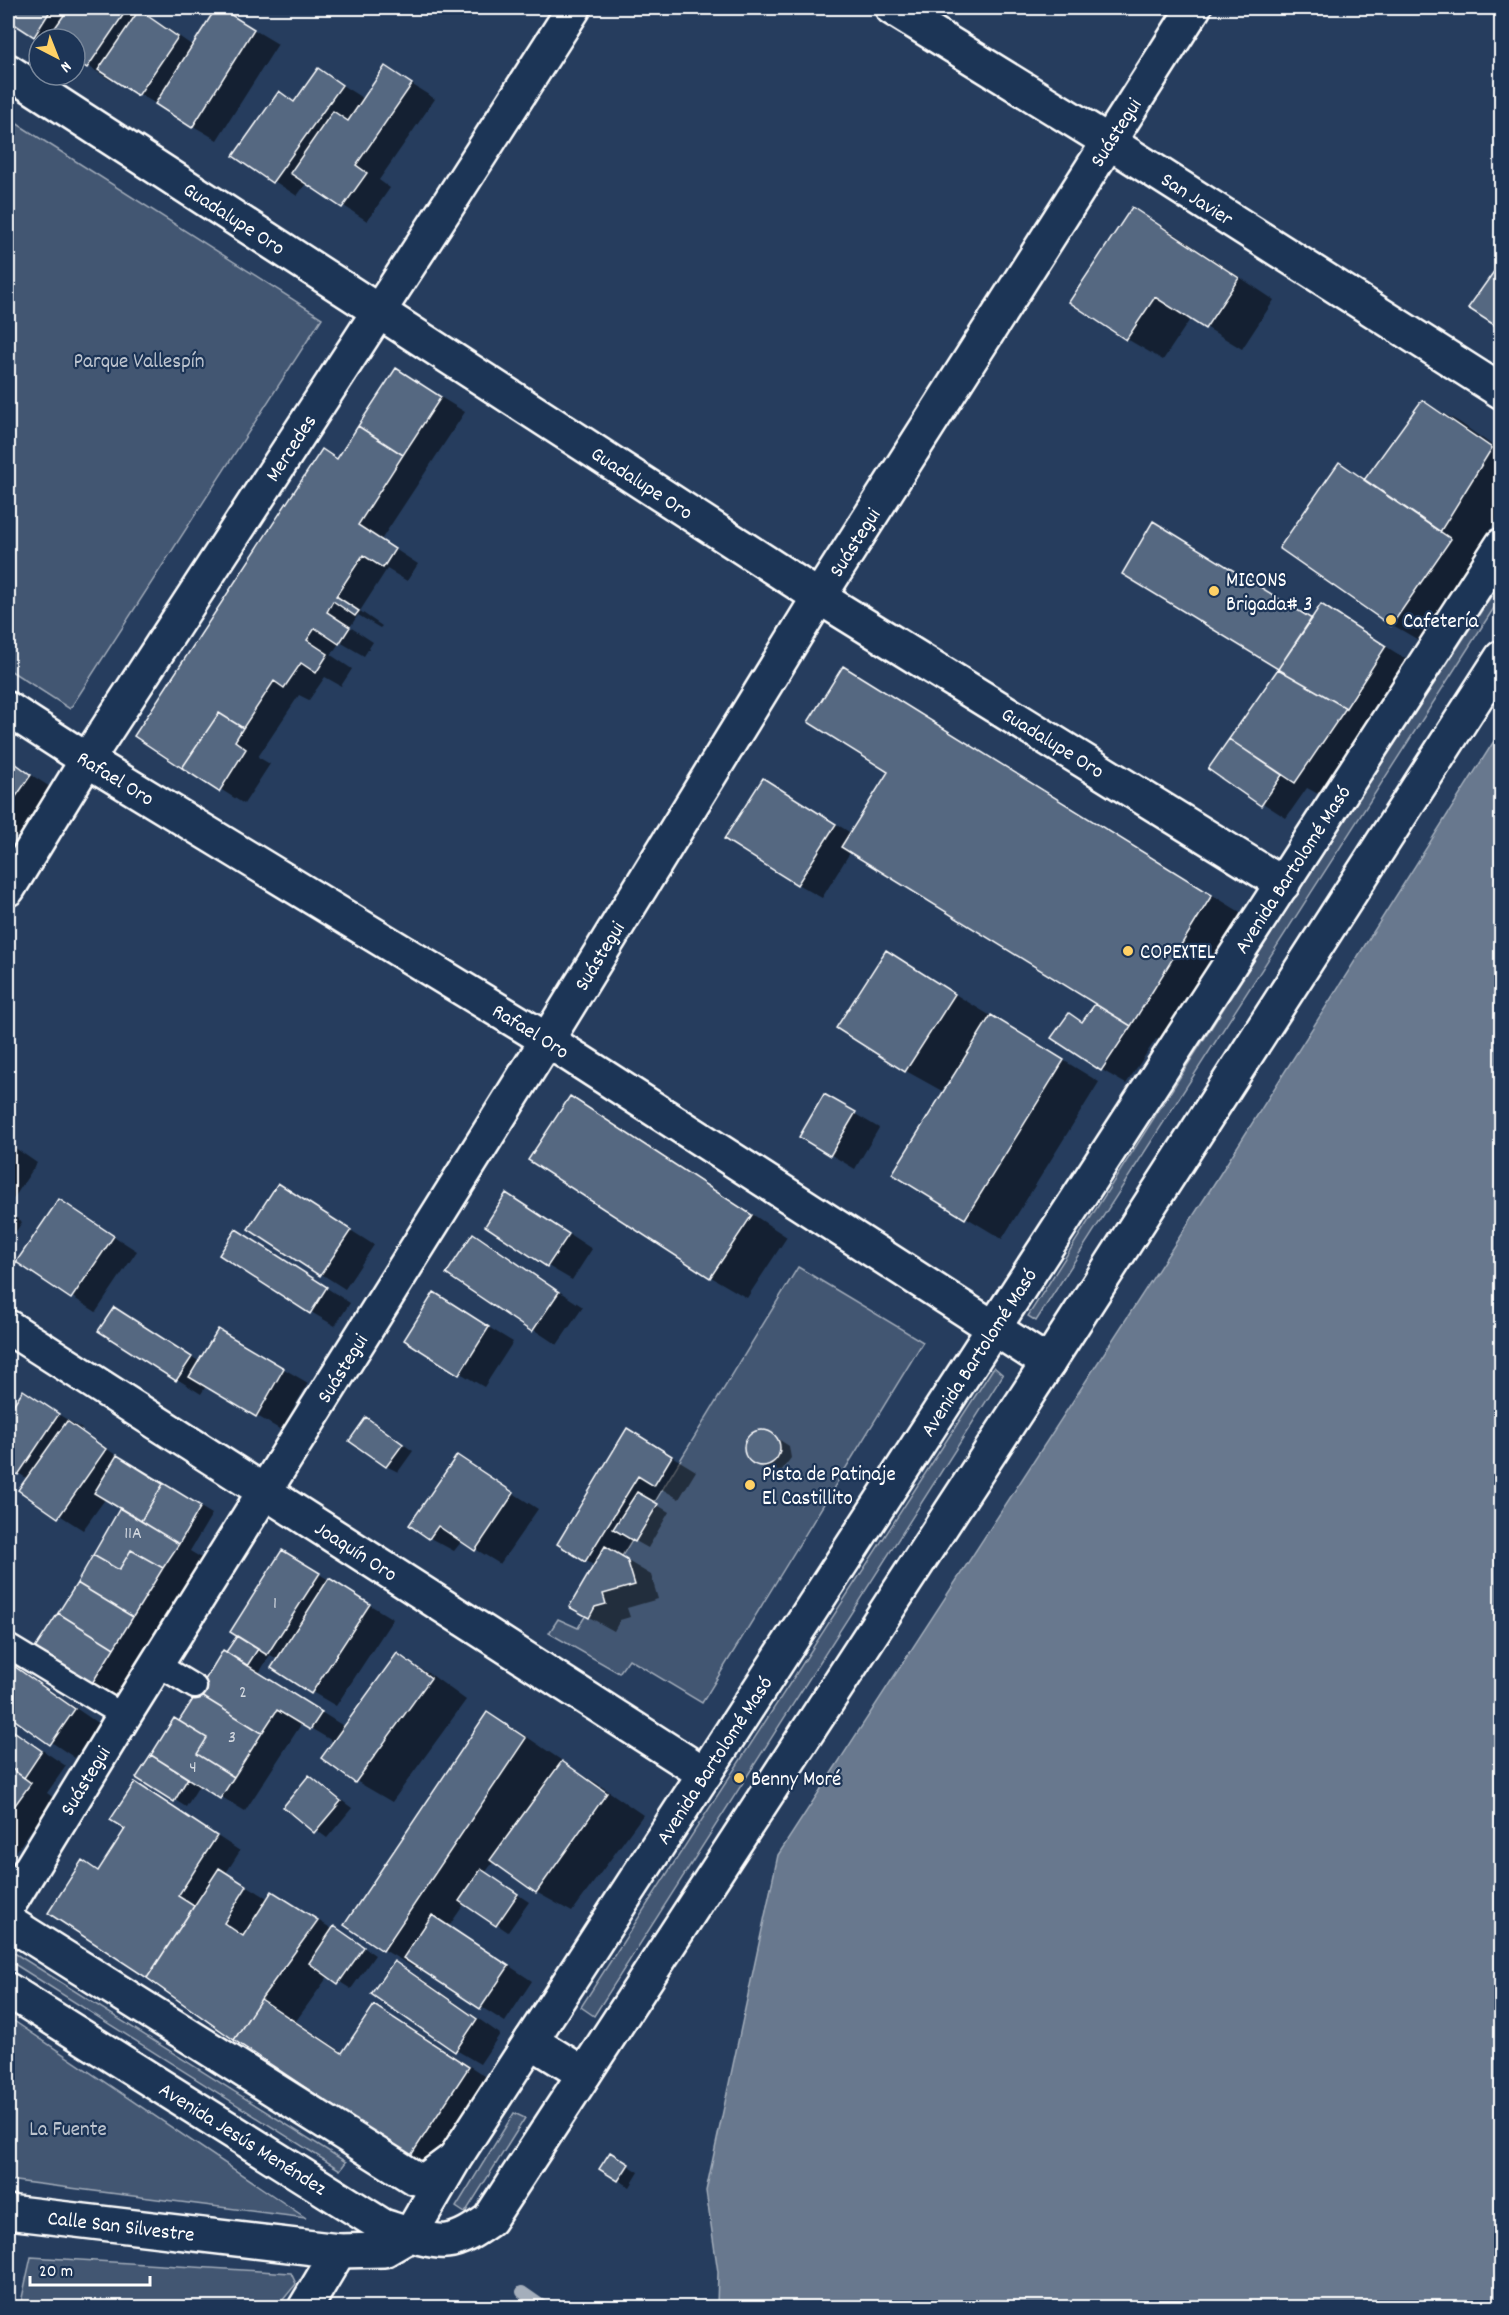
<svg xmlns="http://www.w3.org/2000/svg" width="1509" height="2315" font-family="Dekko,sans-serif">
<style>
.green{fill:#425672;stroke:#a0aab8;stroke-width:1.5}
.water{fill:#67788e;stroke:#a4aebb;stroke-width:1.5}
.shadow{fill:#0007}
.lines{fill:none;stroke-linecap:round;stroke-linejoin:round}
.stream{stroke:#a4aebb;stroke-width:12}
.building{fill:#556781;stroke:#fff;stroke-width:1.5}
.service-casing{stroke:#fff;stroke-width:27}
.minor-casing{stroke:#fff;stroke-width:38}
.primary-casing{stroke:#fff;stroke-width:38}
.service{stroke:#1d3557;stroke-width:22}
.minor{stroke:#1d3557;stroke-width:33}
.primary{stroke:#1d3557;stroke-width:33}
.poi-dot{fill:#ffd166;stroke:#1d3557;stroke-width:2}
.labels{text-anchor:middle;stroke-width:4.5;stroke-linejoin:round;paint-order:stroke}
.number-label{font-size:18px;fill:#d4d9e0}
.street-label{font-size:21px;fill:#fff;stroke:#1d3557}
.park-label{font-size:21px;fill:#bdc4ce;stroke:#1d3557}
.poi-label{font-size:21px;fill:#fff;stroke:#1d3557;text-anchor:start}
</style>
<rect width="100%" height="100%" fill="#263d5e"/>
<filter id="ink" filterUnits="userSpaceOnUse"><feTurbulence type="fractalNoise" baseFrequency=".0167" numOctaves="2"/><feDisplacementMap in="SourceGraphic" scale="12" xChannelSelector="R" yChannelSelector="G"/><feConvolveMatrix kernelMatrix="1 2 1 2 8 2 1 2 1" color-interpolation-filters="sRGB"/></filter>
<g filter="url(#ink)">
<path class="green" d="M8,118L322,318L70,709L8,669Z
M1501,581V597L1036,1321L1028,1316L1285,912Z
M798,1267L923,1342L702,1703L629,1659L619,1673L549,1633L558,1619L578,1628Z
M994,1367L1003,1375L594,2016L581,2007Z
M8,1949L346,2162L340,2170L8,1960Z
M8,2017L306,2218L8,2180Z
M514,2113L525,2118L465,2213L456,2207Z
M31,2257L291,2273L296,2284L277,2307H20Z"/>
<path class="water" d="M1501,730V2307H717L718,2272L706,2191L778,1855L1210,1190Z"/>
<path class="shadow" d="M8,8H128L164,26L193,46L218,8L278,44L217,140L114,79L112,81L75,58V39H41L8,19Z
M386,68L435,99L379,180L390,188L367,221L307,182L297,196L236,156L279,93L295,102L318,70L364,99Z
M1133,209L1169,230L1274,300L1242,349L1191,318L1163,360L1127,339L1071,302Z
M396,370L465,412L381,540L418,564L407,581L387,569L360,611L382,626L380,628L358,615L350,627L373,642L364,656L340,642L331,655L352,669L341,686L325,677L309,700L299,695L258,757L270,764L244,804L136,736L338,460Z
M1423,402L1459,422L1502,452V511L1475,554L1486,561L1427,645L1391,624L1339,464L1366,479Z
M1322,606L1409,661L1320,795L1307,788L1286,818L1210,769Z
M843,668L1258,923L1178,1052L1156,1039L1126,1084L1102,1070L1054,1037L1083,1023L1105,1008L851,851L822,898L797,884L787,794L851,833L890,771Z
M8,760L55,790L19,839L8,832Z
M886,952L1099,1082L1002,1239L894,1174L955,1075L953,1074L942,1091L906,1071Z
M825,1096L879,1128L855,1169L801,1137Z
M571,1098L607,1119L787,1237L747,1298L711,1277L530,1159Z
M8,1143L37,1163L10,1204L8,1202Z
M279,1185L374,1245L345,1289L250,1228Z
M59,1201L137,1251L96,1312L18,1262Z
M531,1209L592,1249L572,1280L548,1266Z
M8,1212L22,1222L8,1244Z
M473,1235L583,1307L557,1345L448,1273Z
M260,1245L350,1303L335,1326L311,1312Z
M434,1294L513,1342L484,1387L460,1373Z
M139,1323L200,1362L219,1331L308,1383L281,1430L206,1386L201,1394L100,1331Z
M8,1382L14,1386L8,1396Z
M23,1392L82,1429L81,1431L129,1464L212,1514L190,1551L225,1572L211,1594L188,1581L116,1698L92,1684L95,1553L122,1508L106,1498L83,1530L20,1490L28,1479L8,1467V1416Z
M367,1419L413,1451L398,1472L386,1466Z
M761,1431L772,1435L789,1446L791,1458L781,1471L772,1472L750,1460L745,1451L747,1440L756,1432Z
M652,1444L696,1471L679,1499L662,1489L654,1503L669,1512L648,1548L632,1539L621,1557L651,1575L658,1599L627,1608L630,1617L620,1620L614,1631L571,1607L595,1566L559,1544Z
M457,1457L538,1509L500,1564L462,1541L454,1551L430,1538Z
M306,1566L393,1619L336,1706L312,1692L278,1659L270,1655L259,1673L345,1727L397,1655L433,1676L466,1700L392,1802L356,1781L323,1758L334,1742L302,1723L245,1811L200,1784L186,1807L175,1800L179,1723L223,1652L227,1654Z
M8,1663L29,1676L99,1724L75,1758L8,1713Z
M488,1714L524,1735L561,1760L560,1762L598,1784L643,1815L572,1912L536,1892L494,1861L485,1873L529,1902L508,1932L465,1903L449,1926L532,1981L505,2022L421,1969L420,1971L384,1950L346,1925Z
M8,1727L66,1766L47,1793L54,1798L8,1863Z
M310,1777L352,1808L327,1838L285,1807Z
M159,1798L240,1851L226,1873L269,1899L273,1893L334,1930L346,1935L375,1955L351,1989L329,1975L296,2021L344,2053L375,2007L411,2028L505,2089L447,2176L411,2155L148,1977L50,1913L99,1872Z
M395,1963L419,1977L500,2034L480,2064L456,2050Z
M610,2154L639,2172L630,2187L601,2169Z"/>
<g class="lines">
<path class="stream" d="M522,2292L545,2308"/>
</g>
<path class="building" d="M8,8H52L34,37L8,20Z
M69,8H128L87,68L75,60V39H47Z
M216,8H220L254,29L192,128L155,104Z
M139,10L178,37L138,96L98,70Z
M385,66L412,84L356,165L367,173L342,208L290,173L333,111L348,121Z
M318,68L342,85L272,183L233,156L279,91L294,102Z
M1132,207L1239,278L1205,329L1155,297L1126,340L1069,302Z
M1500,263L1502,264V330L1468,308Z
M396,368L441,397L403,455L358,426Z
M1422,400L1492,448L1440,532L1364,480Z
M358,426L403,455L358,525L395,549L383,568L363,555L336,596L359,611L355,616L333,601L327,612L350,627L339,644L315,628L307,640L328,654L316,673L301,663L284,688L274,681L243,728L219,713L182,768L134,736L322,449L337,459Z
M1339,462L1451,539L1391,626L1279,548Z
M1153,521L1312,619L1278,669L1122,574Z
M1321,604L1386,646L1346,708L1278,669Z
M843,666L1212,895L1131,1026L841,847L888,772L808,722Z
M1278,669L1346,708L1295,783L1229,739Z
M219,713L243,728L235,741L246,749L219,792L182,768Z
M1229,739L1282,775L1261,806L1208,769Z
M8,758L31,775L8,808Z
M763,778L836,824L797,885L724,839Z
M886,950L955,994L905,1072L836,1028Z
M1095,1004L1131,1026L1101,1071L1051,1038L1069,1013L1082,1022Z
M991,1015L1064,1060L965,1219L892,1174Z
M824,1094L856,1112L830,1156L799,1137Z
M570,1096L752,1215L710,1278L528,1160Z
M278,1183L351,1230L320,1276L248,1229Z
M506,1193L569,1234L547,1267L485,1226Z
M59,1199L114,1236L71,1299L16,1262Z
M236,1229L327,1287L310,1314L219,1255Z
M473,1233L559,1292L532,1332L446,1274Z
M434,1292L489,1327L459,1375L404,1340Z
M114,1307L192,1357L176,1381L98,1331Z
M218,1329L284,1368L256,1417L189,1377Z
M23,1390L59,1414L18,1475L8,1468V1413Z
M366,1417L403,1444L386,1467L349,1441Z
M67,1421L106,1449L58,1518L18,1490Z
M627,1428L672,1456L654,1486L638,1476L585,1562L557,1544Z
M744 1448a18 18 0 1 1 36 0a18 18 0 1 1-36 0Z
M117,1455L201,1506L179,1544L94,1493Z
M117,1455L163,1484L141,1521L94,1493Z
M457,1455L514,1493L475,1551L438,1526L429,1539L409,1525Z
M637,1492L658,1504L635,1542L613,1529Z
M120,1508L179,1544L163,1568L131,1550L119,1570L93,1555Z
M605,1546L627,1559L635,1585L603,1594L606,1604L595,1607L589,1618L569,1607Z
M131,1550L163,1568L133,1617L77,1583L93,1555L119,1570Z
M282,1550L320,1573L267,1655L230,1632Z
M329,1578L370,1604L311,1694L271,1668Z
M77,1583L133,1617L114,1648L58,1613Z
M58,1613L114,1648L91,1685L34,1650Z
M237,1636L258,1649L247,1666L226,1652Z
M223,1650L322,1712L310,1730L277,1710L262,1733L197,1693Z
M397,1653L431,1678L355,1783L321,1758Z
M8,1662L75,1709L50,1745L8,1715Z
M197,1693L262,1733L234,1777L197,1754L207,1738L179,1721Z
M487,1712L526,1738L383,1951L344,1925Z
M174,1718L207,1738L197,1754L234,1777L220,1799L151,1755Z
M8,1727L42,1751L24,1778L8,1766Z
M151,1755L188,1778L174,1802L136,1778Z
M562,1761L607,1793L536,1893L490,1860Z
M8,1766L31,1783L8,1815Z
M309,1775L341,1801L314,1833L283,1807Z
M135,1782L217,1836L178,1896L194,1906L147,1978L48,1913L82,1860L98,1871L125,1829L110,1820Z
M219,1868L247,1886L224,1923L243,1936L272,1891L318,1920L261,1999L234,2040L147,1978Z
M481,1869L518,1894L496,1926L459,1901Z
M432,1915L509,1966L480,2009L403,1958Z
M334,1926L364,1947L338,1984L309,1963Z
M394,1961L477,2019L455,2052L371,1994Z
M261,1999L342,2053L374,2005L469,2067L410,2157L234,2040Z
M610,2152L629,2164L618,2181L599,2169Z"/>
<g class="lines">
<defs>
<path id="service" d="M8,1646L124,1716
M157,1664L195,1687"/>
<g id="minor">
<path id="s1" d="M892,8L1109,142L1502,392"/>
<path id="s2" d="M8,71L819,597L1283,884"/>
<path id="s3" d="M8,709L87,760L547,1040L1048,1363"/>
<path id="s4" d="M8,889L87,760L446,208L574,8"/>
<path id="s5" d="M8,1327L705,1774"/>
<path id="s6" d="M8,1906L124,1716L547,1040L819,597L1194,8"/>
<path id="s7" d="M8,2212L339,2251L384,2250L410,2235"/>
<path d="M305,2308L339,2251"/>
</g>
<g id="primary">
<path d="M8,1922L413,2177L423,2180L427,2179L454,2159"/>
<path id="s8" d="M8,1990L383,2226C399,2231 431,2243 447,2241C462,2239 476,2229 489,2220L1048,1363L1502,657"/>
<path d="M531,2041L584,2074"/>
<path id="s9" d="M410,2235L455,2158L1502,545"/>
</g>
</defs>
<use href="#service" class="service-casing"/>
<use href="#minor" class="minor-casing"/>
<use href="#primary" class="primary-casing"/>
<use href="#service" class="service"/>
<use href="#minor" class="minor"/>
<use href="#primary" class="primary"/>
</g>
</g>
<g class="poi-dot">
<circle cx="1214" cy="591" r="6"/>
<circle cx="1391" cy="620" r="6"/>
<circle cx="1128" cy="951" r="6"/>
<circle cx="750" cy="1485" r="6"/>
<circle cx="739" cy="1778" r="6"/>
</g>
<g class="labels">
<g class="number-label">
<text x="133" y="1538">11A</text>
<text x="275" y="1608">1</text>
<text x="243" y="1697">2</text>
<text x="232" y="1742">3</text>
<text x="193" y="1772">4</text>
</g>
<g class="street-label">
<text dy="7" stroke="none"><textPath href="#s6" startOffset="2091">Suástegui</textPath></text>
<text dy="7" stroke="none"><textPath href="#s1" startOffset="360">San Javier</textPath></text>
<text dy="7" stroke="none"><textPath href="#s2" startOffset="270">Guadalupe Oro</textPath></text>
<text dy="7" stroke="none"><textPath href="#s4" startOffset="524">Mercedes</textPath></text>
<text dy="7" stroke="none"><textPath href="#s2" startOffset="756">Guadalupe Oro</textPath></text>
<text dy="7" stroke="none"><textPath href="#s6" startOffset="1605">Suástegui</textPath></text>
<text dy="7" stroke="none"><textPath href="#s2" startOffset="1242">Guadalupe Oro</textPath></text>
<text dy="7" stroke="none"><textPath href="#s3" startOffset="128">Rafael Oro</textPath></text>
<text dy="7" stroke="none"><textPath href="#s9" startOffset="1626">Avenida Bartolomé Masó</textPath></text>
<text dy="7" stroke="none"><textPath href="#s6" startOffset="1119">Suástegui</textPath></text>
<text dy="7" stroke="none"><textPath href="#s3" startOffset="614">Rafael Oro</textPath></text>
<text dy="7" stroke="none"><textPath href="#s9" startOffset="1050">Avenida Bartolomé Masó</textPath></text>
<text dy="7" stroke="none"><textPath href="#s6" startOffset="633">Suástegui</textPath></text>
<text dy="7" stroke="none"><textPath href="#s5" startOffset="414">Joaquín Oro</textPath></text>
<text dy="7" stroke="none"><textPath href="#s9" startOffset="564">Avenida Bartolomé Masó</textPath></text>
<text dy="7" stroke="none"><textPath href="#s6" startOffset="147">Suástegui</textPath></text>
<text dy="7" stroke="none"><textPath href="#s8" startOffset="278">Avenida Jesús Menéndez</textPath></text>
<text dy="7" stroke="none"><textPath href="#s7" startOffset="114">Calle San Silvestre</textPath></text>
</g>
<g class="park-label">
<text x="139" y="367">Parque Vallespín</text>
<text x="68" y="2135">La Fuente</text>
</g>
<g class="poi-label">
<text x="1226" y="586">MICONS<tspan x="1226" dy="24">Brigada# 3</tspan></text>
<text x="1403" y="627">Cafetería</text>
<text x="1140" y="958">COPEXTEL</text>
<text x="762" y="1480">Pista de Patinaje<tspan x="762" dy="24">El Castillito</tspan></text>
<text x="751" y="1785">Benny Moré</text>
</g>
</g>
<rect width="1509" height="2315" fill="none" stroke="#1d3557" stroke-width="30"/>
<rect x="15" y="15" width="1479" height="2285" fill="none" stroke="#fff" stroke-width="2" filter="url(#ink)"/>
<g transform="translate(57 57) rotate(138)"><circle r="28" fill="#1d3557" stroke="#77869a" stroke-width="1.5"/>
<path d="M0-4.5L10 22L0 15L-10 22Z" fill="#ffd166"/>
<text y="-9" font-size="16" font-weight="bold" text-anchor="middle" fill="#ffffff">N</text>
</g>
<path d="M30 2276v9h120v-9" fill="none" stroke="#ffffff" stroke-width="3"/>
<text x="39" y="2276" font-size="18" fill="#ffffff" stroke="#1d3557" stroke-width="4.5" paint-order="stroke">20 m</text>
</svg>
